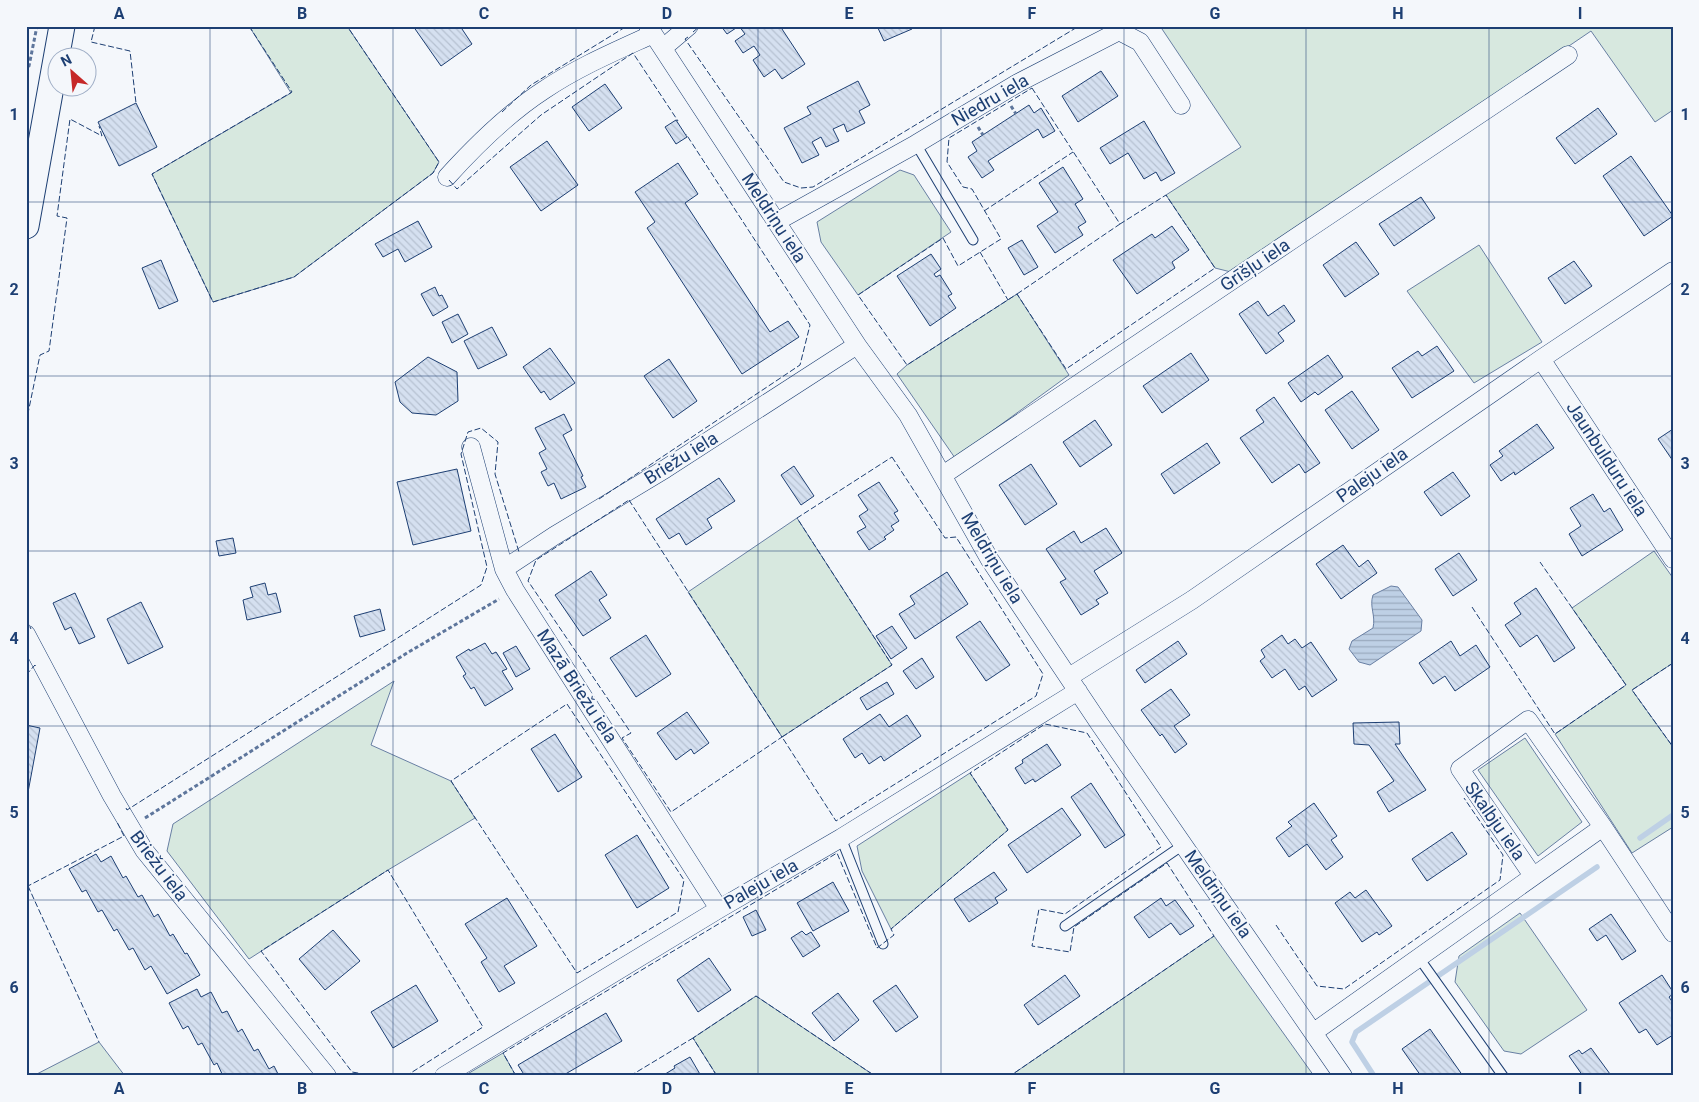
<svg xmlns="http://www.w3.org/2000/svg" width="1699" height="1102" font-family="Roboto,sans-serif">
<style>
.grass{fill:#d7e8df;stroke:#687fa3}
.water{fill:url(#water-rules);stroke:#687fa3}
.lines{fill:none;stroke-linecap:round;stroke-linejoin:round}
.stream{stroke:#bed0e5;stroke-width:5.5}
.building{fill:url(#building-back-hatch);stroke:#1d3f73}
.lane-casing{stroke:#1d3f73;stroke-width:11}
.street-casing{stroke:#1d3f73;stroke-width:19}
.secondary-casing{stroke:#1d3f73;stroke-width:27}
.path{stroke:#5e769c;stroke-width:3;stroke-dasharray:4 2.5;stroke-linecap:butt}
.lane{stroke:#f4f7fb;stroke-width:9}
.street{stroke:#f4f7fb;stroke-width:18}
.secondary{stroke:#f4f7fb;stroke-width:25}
.fence{stroke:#1d3f73;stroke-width:1;stroke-dasharray:6 2.5;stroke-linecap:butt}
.grid{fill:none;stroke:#1d3f73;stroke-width:1;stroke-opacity:0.55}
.labels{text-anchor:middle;stroke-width:4;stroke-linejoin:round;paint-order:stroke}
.street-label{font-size:18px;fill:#1d3f73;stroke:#f4f7fb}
.neatline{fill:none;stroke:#1d3f73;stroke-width:2}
.grid-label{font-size:16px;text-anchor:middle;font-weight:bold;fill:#1d3f73}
</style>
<defs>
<pattern id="water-rules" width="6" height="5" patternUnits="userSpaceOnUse" patternTransform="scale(1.25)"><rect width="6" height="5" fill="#bed0e5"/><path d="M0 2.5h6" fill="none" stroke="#9aaabe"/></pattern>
<pattern id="building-back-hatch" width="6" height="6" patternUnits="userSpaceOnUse" patternTransform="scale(1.25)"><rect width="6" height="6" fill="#d5e0f0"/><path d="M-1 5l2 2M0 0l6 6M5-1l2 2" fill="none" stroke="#b6c1d1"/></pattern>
</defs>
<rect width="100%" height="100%" fill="#f4f7fb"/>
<path class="grass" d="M249,26H347L439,162L433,173L294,277L213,302L152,174L291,93Z
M1160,26H1673V110L1655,122L1591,31L1372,180L1231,272L1215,268L1166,195L1241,147Z
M900,170L914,175L951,232L858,295L821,242L817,222Z
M1479,245L1542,342L1474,383L1407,291Z
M1017,294L1069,375L955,458L897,374L907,365Z
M797,518L892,665L782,737L688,592Z
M1654,551L1673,578V663L1632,690L1673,747V827L1632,853L1555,734L1626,685L1572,608Z
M394,681L371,745L451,781L475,818L388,870L249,959L167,851L173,824Z
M1525,738L1582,822L1538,856L1478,770Z
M970,773L1008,830L891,929L862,871L857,846Z
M1520,913L1587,1010L1521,1054L1504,1051L1455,982L1459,956Z
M1214,936L1314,1076H1010Z
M756,996L875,1076H717L693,1038Z
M99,1042L125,1076H33Z
M503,1053L516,1076H464Z"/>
<path class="water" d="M1391,586L1398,587L1422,620L1421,631L1370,665L1359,662L1349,649L1352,641L1373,628C1376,615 1369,607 1373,595Z"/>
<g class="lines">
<path class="stream" d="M1640,838L1673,815
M1374,1076L1352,1042L1356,1032L1597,867"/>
</g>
<path class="building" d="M413,26H460L472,44L441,66Z
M721,26H780L805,64L782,79L775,69L764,77L753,60L760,55L754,46L743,53L735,41L745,34L739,26L727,34Z
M877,26H911L912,29L884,41Z
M1101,71L1118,96L1078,122L1062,96Z
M858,81L870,105L859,111L865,123L847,132L844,124L833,129L839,141L826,147L821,137L812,142L819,155L802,163L784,128L811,114L807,107Z
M605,84L622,108L589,131L572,107Z
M136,103L157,147L119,166L98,122Z
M1029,105L1034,113L1041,108L1055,131L1043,138L1038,129L988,161L994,170L982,178L968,157L977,151L972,142Z
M1598,108L1617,134L1575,164L1556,138Z
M676,120L687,137L676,144L665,127Z
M1144,121L1175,173L1161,181L1156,172L1144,179L1128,153L1110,164L1100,148Z
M547,141L578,185L541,211L510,167Z
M1631,156L1673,216L1644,236L1603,176Z
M678,163L698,194L685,203L770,332L788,321L799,337L742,374L647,228L655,222L635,192Z
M1063,167L1083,199L1075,204L1086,222L1078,227L1083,235L1055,253L1037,226L1058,212L1039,183Z
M1421,197L1435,218L1394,246L1379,224Z
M418,221L432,247L405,262L398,249L383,257L375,244Z
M1172,226L1189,250L1172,262L1175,268L1137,294L1113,260L1152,234L1155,238Z
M1022,240L1038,267L1024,275L1008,248Z
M1356,242L1379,274L1345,297L1323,265Z
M931,254L941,269L934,274L936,277L940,275L952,294L948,296L956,308L930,326L897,276Z
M161,260L178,301L159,309L142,268Z
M1574,261L1592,286L1565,304L1548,278Z
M435,287L439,296L442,295L448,307L433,316L421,294Z
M1258,301L1268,316L1284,305L1295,321L1278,333L1284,341L1266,354L1239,314Z
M458,314L468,334L452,343L442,322Z
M492,327L507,355L478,369L464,341Z
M1437,346L1454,371L1412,398L1392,368L1418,351L1422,356Z
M550,348L575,383L550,400L544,391L541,393L523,367Z
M1191,353L1209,380L1162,413L1143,386Z
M1328,355L1343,377L1318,395L1315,392L1301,402L1288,383Z
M428,357L457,372L458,401L436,415L412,413L400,402L395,382Z
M669,359L697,401L673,418L644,376Z
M1352,391L1379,430L1352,449L1325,410Z
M1274,397L1320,463L1305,473L1299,464L1272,483L1240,438L1264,422L1256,410Z
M564,414L572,430L563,435L583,476L581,477L586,487L561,499L554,483L548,486L541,472L547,469L539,453L546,449L535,428Z
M1095,420L1112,445L1080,467L1063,442Z
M1537,424L1554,448L1515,475L1514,472L1501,481L1490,465L1503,456L1499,451Z
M1673,429V461L1658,439Z
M1207,443L1220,463L1174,494L1161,474Z
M1031,464L1057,504L1025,525L999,485Z
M794,466L814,496L801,505L781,475Z
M457,469L471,531L413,545L397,482Z
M1453,472L1470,496L1441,516L1424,492Z
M719,478L735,501L707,519L712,528L686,545L679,533L669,539L656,519Z
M879,482L898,511L894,513L899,521L891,526L894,530L884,537L886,539L869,550L857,532L866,527L859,516L868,510L858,495Z
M1593,494L1604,512L1610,508L1623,530L1582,556L1569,534L1581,526L1570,508Z
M1106,528L1122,553L1094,571L1108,593L1096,600L1099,604L1081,615L1060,582L1066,579L1046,549L1074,531L1081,543Z
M233,538L236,553L219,556L216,541Z
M1343,545L1359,567L1368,560L1377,573L1341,599L1316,564Z
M1459,553L1477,580L1453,596L1435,569Z
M591,571L607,595L599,600L611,618L583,636L555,595Z
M947,572L968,604L915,639L899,614L915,604L910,596Z
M265,583L268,595L276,593L281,612L247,620L243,600L253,597L250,587Z
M1536,588L1575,648L1554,662L1537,635L1520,647L1505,625L1521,614L1514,603Z
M75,593L95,637L79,644L71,627L65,630L53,603Z
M141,602L163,647L128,664L107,619Z
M380,609L385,630L360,637L354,616Z
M980,621L1010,665L986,681L956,637Z
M892,626L907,648L891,659L876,636Z
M646,635L671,674L636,697L610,658Z
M1282,635L1288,644L1295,639L1302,648L1311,642L1337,680L1312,697L1305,686L1299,690L1285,669L1272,678L1260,661L1265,657L1261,650Z
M1178,641L1187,654L1145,683L1136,670Z
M1451,641L1460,656L1476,645L1490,667L1455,691L1445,676L1433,684L1419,663Z
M485,643L492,654L496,652L507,669L502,671L513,689L485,706L474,687L471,689L463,676L466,674L456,657L469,649L470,651Z
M516,646L530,669L516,677L503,653Z
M922,658L934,677L916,689L903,671Z
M887,682L894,694L867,710L860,698Z
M1171,689L1190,715L1174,726L1187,744L1175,753L1162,734L1160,736L1141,710Z
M687,712L709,743L694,754L691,749L676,760L657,733Z
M880,714L889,727L907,715L921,736L884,761L881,756L869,764L862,753L855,758L843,739Z
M1399,722L1400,744H1395L1426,790L1389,812L1377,792L1394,781L1369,745L1354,744L1353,723Z
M26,725L40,728L26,803Z
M555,734L582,777L558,792L531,749Z
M1047,744L1061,765L1035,782L1033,779L1025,784L1015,768L1023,763L1022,760Z
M1091,783L1125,835L1105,848L1071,797Z
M1314,803L1337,836L1331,840L1343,857L1326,870L1307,844L1289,857L1276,838L1292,826L1288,822Z
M1062,808L1081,835L1027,873L1008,845Z
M1452,832L1467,854L1427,881L1412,859Z
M637,835L669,888L637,908L605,855Z
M96,854L101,862L111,856L123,878L126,876L138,897L142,895L154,917L158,914L170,936L173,934L185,954L187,953L200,975L167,994L151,966L145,970L133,948L129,950L117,929L114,931L102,910L98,912L86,890L82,892L69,869Z
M994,872L1007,890L995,898L998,903L969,922L954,899Z
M833,882L849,911L813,931L797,903Z
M1366,890L1392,926L1379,935L1377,932L1362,942L1335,903L1350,892L1355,898Z
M507,898L537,946L504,966L515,983L499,992L481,962L487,958L465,924Z
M1161,898L1166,906L1175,900L1194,926L1180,935L1171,923L1149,938L1134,917Z
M756,910L766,930L752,936L743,917Z
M1611,914L1636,951L1622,960L1606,935L1597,941L1589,929Z
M333,930L360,961L325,990L299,959Z
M802,931L806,935L811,932L820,946L803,957L791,938Z
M709,958L731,990L698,1012L677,980Z
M1065,975L1080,996L1038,1025L1024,1005Z
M1662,975L1673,992V994L1669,997L1673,1003V1035L1657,1045L1646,1029L1639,1033L1619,1003Z
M416,985L438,1021L393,1048L371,1012Z
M896,985L918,1017L896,1032L873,1001Z
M197,989L201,997L211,992L222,1013L227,1011L238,1032L242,1029L254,1051L258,1049L269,1069L274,1066L279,1076H223L217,1063L214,1065L202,1043L198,1045L188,1026L183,1029L169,1003Z
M838,993L859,1020L834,1041L812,1013Z
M606,1013L622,1041L562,1076H525L518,1065Z
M1430,1029L1463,1076H1421L1402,1049Z
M1591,1048L1610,1074L1608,1076H1583L1569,1056L1579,1050L1582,1054Z
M690,1057L701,1076H662L675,1068L674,1066Z"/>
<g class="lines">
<defs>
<path id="lane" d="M916,144L973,240
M841,838L883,944
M1065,926L1183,845
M1419,958L1503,1076"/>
<path id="street" d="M648,26L857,345L908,415L990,560L1099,723L1343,1076
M663,48L689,26
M447,177C476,145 507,114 544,90C578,67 616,51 653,34
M776,222L916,144L1018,83L1119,31L1140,42L1181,105
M1541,359L1673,559
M471,447L504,569L515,590L719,909
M943,475C1150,334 1360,195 1568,55
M504,569L554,536L665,469L857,345
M26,634L112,796L144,850L327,1076
M1069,677L1192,600L1541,359L1673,271
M1533,876L1460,769L1528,720L1603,827
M1314,1032L1603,827L1673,933
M444,1076L719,909L841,838L1078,691"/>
<path id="secondary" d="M26,226L62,26"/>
</defs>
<use href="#lane" class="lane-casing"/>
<use href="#street" class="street-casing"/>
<use href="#secondary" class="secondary-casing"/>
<path class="path" d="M26,73L29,66L37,26
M1011,106L1016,114
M978,127L983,135
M145,818L407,653L499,599"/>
<use href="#lane" class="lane"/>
<use href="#street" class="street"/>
<use href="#secondary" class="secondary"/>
<path class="fence" d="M95,26L91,42L130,51L136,103L135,104
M249,26L292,92L152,174L213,302L294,277L433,173L439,162L347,26
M693,32L700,26
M688,37L685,39L784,182L801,188L813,187L1079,26
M26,40L29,26
M1032,88L1120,224L1166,195L1215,268L1066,369L1017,294L907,365L858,295L943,238L958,266L1001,239L972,189L963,187L947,162L949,138Z
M502,112L531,85L627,26
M449,180L457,189L541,115L633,53L678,121
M984,211L1073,152
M980,252L1008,300
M1017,294L1120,224
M26,423L40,355L49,351L67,218L57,216L70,119L102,136L99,126
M892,457L945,538L956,537L1043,674L1036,696L836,821L782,737L892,665L797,518Z
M599,499L800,365L810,325L686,134
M629,500L782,737L671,812L622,738L631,733L528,581L536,560Z
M1472,607L1555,734L1626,685L1540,562
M26,619L31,629
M1673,663L1632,690L1673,747
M26,675L35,665L36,667
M567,704L684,880L678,912L577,973L451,781Z
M126,808L127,810L481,585L487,567L461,454L468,432L481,428L498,442L495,474L519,552L520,551
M28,886L99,1042
M26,887L124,836L117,822
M1276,925L1317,986L1344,989L1500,880L1503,855L1464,798
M375,1076L352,1072L261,951L388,870L483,1027L406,1076
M516,1076L503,1053L837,853L877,948L894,935L891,929L1008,830L970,773L1045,724L1087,733L1161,847L1065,914L1039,909L1032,946L1070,952L1074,927L1167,863L1214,936L1010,1076
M630,1076L693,1038
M717,1076L693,1038L756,996L875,1076"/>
</g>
<path class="grid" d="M210,26V1076M393,26V1076M576,26V1076M758,26V1076M941,26V1076M1124,26V1076M1306,26V1076M1489,26V1076M26,202H1673M26,376H1673M26,551H1673M26,726H1673M26,900H1673"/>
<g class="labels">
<g class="street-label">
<text transform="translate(990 100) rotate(-30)" y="6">Niedru iela</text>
<text transform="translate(774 218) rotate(57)" y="6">Meldriņu iela</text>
<text transform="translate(1255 265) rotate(-34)" y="6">Grīšļu iela</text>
<text transform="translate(681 458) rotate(-32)" y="6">Briežu iela</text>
<text transform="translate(1607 459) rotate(57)" y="6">Jaunbulduru iela</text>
<text transform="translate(1372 475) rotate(-35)" y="6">Paleju iela</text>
<text transform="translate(992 558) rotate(59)" y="6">Meldriņu iela</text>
<text transform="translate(577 686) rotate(57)" y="6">Mazā Briežu iela</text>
<text transform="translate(1495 821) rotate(55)" y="6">Skalbju iela</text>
<text transform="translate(159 866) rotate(53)" y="6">Briežu iela</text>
<text transform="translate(761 884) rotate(-30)" y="6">Paleju iela</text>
<text transform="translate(1218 894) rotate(55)" y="6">Meldriņu iela</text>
</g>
</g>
<rect width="1699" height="1102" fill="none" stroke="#f4f7fb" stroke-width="55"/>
<g transform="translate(72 72) rotate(333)"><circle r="24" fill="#f4f7fb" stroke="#9eadc5"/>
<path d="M0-4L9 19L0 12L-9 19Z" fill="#c62828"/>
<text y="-8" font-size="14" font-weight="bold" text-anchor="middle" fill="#1d3f73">N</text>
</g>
<rect x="28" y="28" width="1644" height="1046" class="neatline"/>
<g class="grid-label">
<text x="119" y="19">A</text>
<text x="302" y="19">B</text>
<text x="484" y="19">C</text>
<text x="667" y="19">D</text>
<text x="849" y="19">E</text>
<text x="1032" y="19">F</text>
<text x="1215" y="19">G</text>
<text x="1398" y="19">H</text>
<text x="1580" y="19">I</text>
<text x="14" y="120">1</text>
<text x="1685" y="120">1</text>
<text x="14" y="295">2</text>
<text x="1685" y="295">2</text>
<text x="14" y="469">3</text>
<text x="1685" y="469">3</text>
<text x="14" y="644">4</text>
<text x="1685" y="644">4</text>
<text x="14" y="818">5</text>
<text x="1685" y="818">5</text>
<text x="14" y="993">6</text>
<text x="1685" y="993">6</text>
<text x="119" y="1094">A</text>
<text x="302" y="1094">B</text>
<text x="484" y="1094">C</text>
<text x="667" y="1094">D</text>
<text x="849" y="1094">E</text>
<text x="1032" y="1094">F</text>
<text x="1215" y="1094">G</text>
<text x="1398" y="1094">H</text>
<text x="1580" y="1094">I</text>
</g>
</svg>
